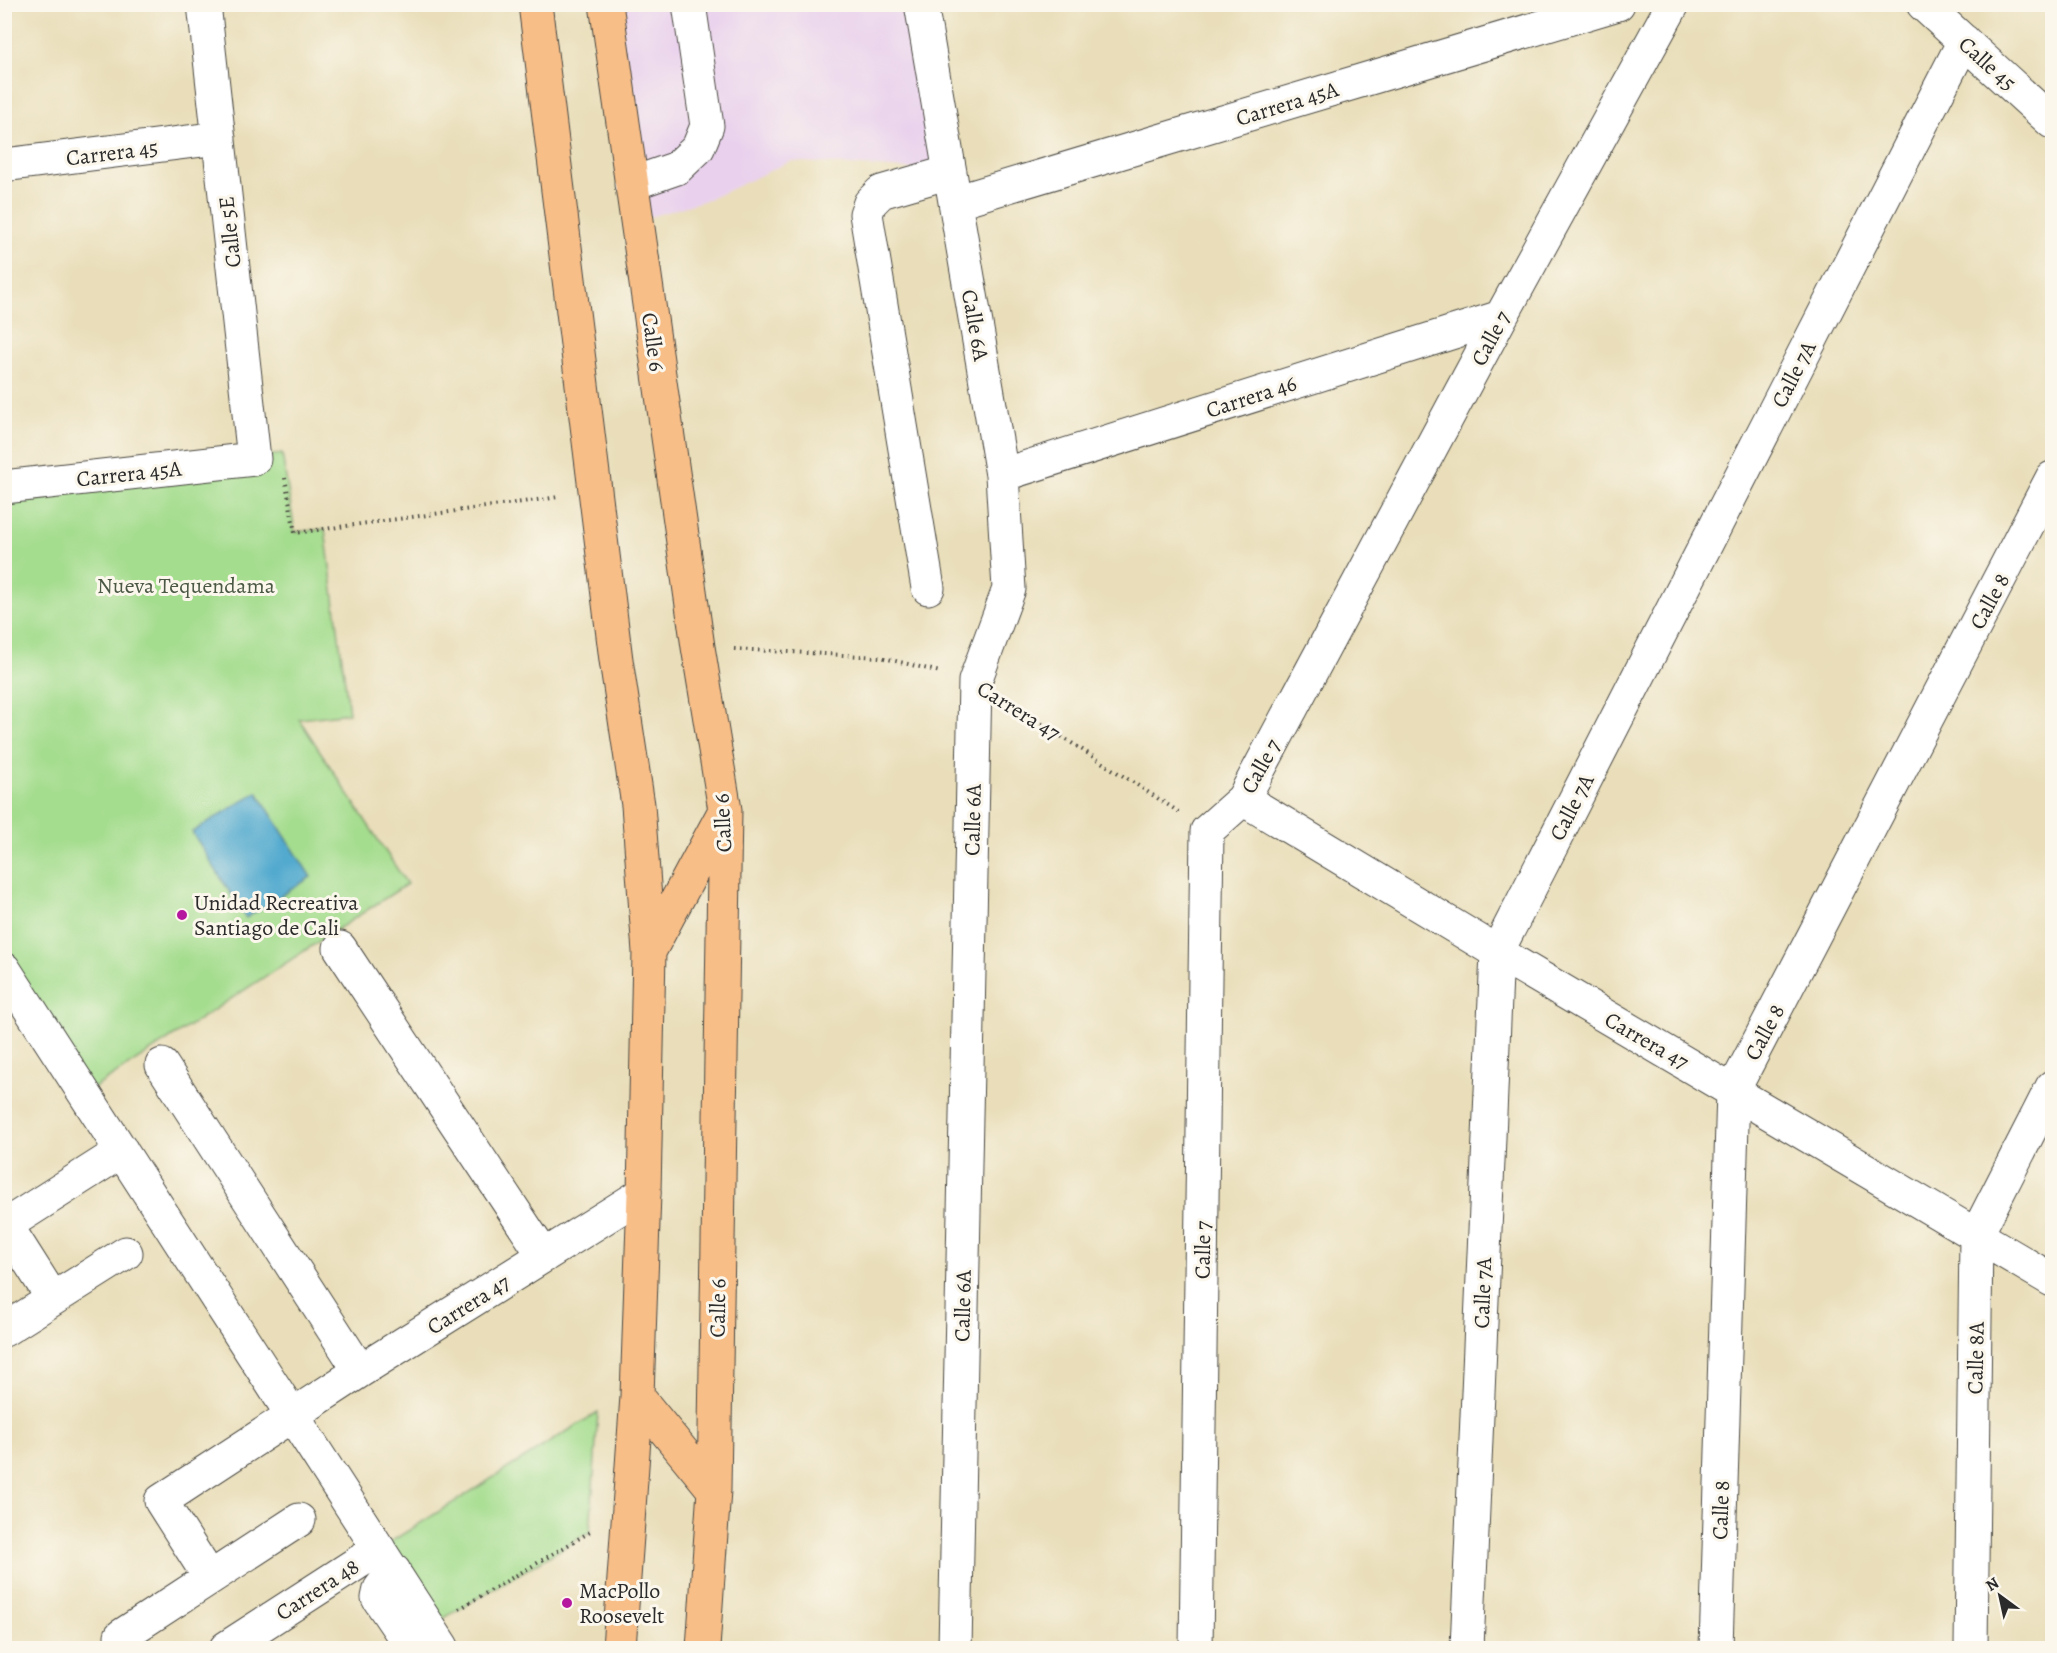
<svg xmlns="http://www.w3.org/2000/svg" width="2057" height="1653" font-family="Alegreya,serif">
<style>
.built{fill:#e9d1ed}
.green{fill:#a5dd8f;stroke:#68845d;stroke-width:1.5}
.water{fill:#52aacf;stroke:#3e6a7d;stroke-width:1.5}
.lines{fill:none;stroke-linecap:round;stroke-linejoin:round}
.minor-casing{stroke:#484640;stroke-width:35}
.major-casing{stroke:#484640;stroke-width:35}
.path{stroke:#484640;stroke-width:4;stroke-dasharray:1.5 4.5;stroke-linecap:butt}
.minor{stroke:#fff;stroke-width:33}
.major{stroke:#f7be88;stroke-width:33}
.poi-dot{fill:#b5179e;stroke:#fbf7ec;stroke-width:2}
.labels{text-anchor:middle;stroke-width:6;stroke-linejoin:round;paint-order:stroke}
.street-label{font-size:22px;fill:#2b2b2b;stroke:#fbf7ec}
.park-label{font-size:22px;fill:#4a5844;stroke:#fbf7ec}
.poi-label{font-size:22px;fill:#2b2b2b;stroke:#fbf7ec;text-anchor:start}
</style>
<rect width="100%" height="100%" fill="#fbf7ec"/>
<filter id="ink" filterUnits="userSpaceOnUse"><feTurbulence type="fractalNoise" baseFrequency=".0167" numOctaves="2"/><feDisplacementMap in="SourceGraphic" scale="12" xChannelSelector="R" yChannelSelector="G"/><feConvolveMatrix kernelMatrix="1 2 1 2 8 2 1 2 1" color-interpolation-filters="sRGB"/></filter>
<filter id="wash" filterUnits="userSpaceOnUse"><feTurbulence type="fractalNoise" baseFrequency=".008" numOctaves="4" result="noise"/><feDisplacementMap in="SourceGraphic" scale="24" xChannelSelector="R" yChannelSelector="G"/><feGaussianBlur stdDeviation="1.35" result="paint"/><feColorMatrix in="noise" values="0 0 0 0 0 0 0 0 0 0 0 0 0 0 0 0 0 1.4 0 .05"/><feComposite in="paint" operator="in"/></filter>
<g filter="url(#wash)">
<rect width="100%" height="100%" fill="#e9deb9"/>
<path class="built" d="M606,5H921L950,172L791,161L710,199L636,221Z"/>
<path class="green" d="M282,454L295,532L325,529L349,713L299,719L407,884L85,1094L5,969V487Z
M598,1412L590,1532L429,1627L379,1549Z"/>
<path class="water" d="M257,792L311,877L246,918L192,832Z"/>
</g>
<g filter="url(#ink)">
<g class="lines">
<defs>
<path id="minor" d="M921,4L1002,475L1009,589L975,681L955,1648
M1923,4L2052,122
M4,165L219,138
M631,184L677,168L698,148L707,126L689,4
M955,202L1618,4
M1002,475L1501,317
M4,487L254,459L204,4
M928,588L866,214L870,203L881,192L950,172
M1243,799L1497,952L2052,1280
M340,948L544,1256
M4,969L442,1647
M162,1065L360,1371
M53,1299L6,1225L122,1151
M4,1330L126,1253
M394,1571L380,1589L378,1598L412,1648
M210,1578L161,1501L360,1371L644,1193
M121,1636L299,1520
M226,1648L379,1549
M1196,1648L1207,831L1243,799L1501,317L1673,4
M1467,1648L1497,952L1964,41
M1716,1648L1733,1091L2052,478
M1971,1648L1976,1236L2052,1087"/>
<path id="major" d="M535,4L616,660L638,805L649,952L644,1193L637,1396L619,1648
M606,4L698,647L725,810L714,1490L703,1648
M649,952L723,814
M637,1396L714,1490"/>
</defs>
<use href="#minor" class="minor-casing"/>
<use href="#major" class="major-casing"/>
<path class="path" d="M285,478L295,533L559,497
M734,649L880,657L940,672
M1011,704L1179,812
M459,1609L590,1532"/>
<use href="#minor" class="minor"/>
<use href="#major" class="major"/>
</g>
</g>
<g class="poi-dot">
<circle cx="182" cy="915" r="6"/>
<circle cx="567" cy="1603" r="6"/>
</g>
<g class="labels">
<g class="street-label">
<text transform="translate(1988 63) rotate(42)" y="8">Calle 45</text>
<text transform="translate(1287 103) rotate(-17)" y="8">Carrera 45A</text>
<text transform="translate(112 152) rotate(-7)" y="8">Carrera 45</text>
<text transform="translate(229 232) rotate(-96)" y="8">Calle 5E</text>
<text transform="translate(976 325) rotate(80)" y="8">Calle 6A</text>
<text transform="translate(1490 338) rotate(-62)" y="8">Calle 7</text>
<text transform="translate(654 342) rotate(82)" y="8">Calle 6</text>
<text transform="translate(1793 374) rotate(-63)" y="8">Calle 7A</text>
<text transform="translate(1251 396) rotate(-18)" y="8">Carrera 46</text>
<text transform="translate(129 473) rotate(-6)" y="8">Carrera 45A</text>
<text transform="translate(1989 601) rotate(-62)" y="8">Calle 8</text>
<text transform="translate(1019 710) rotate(32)" y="8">Carrera 47</text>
<text transform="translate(1260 766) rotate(-61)" y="8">Calle 7</text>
<text transform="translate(1571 807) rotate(-63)" y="8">Calle 7A</text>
<text transform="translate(972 820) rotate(-89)" y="8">Calle 6A</text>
<text transform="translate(722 823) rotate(-93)" y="8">Calle 6</text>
<text transform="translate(1764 1032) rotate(-62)" y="8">Calle 8</text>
<text transform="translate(1647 1040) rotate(30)" y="8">Carrera 47</text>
<text transform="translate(1202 1250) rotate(-89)" y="8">Calle 7</text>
<text transform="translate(1482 1293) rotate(-88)" y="8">Calle 7A</text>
<text transform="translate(468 1304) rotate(-32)" y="8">Carrera 47</text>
<text transform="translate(962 1306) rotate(-89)" y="8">Calle 6A</text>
<text transform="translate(717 1308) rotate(-89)" y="8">Calle 6</text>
<text transform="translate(1975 1358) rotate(-89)" y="8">Calle 8A</text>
<text transform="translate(1720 1510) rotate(-88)" y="8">Calle 8</text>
<text transform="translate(317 1589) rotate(-33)" y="8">Carrera 48</text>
</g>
<g class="park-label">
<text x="186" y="593">Nueva Tequendama</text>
</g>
<g class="poi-label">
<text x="194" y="910">Unidad Recreativa<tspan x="194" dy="25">Santiago de Cali</tspan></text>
<text x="579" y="1598">MacPollo<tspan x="579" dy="25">Roosevelt</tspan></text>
</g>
</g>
<rect width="2057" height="1653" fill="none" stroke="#fbf7ec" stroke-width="24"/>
<g transform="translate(2000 1596) rotate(327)" stroke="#fbf7ec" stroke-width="4.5" paint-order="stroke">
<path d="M0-4.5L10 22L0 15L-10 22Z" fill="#2b2b2b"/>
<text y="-9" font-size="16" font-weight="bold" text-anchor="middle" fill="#2b2b2b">N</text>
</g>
</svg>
